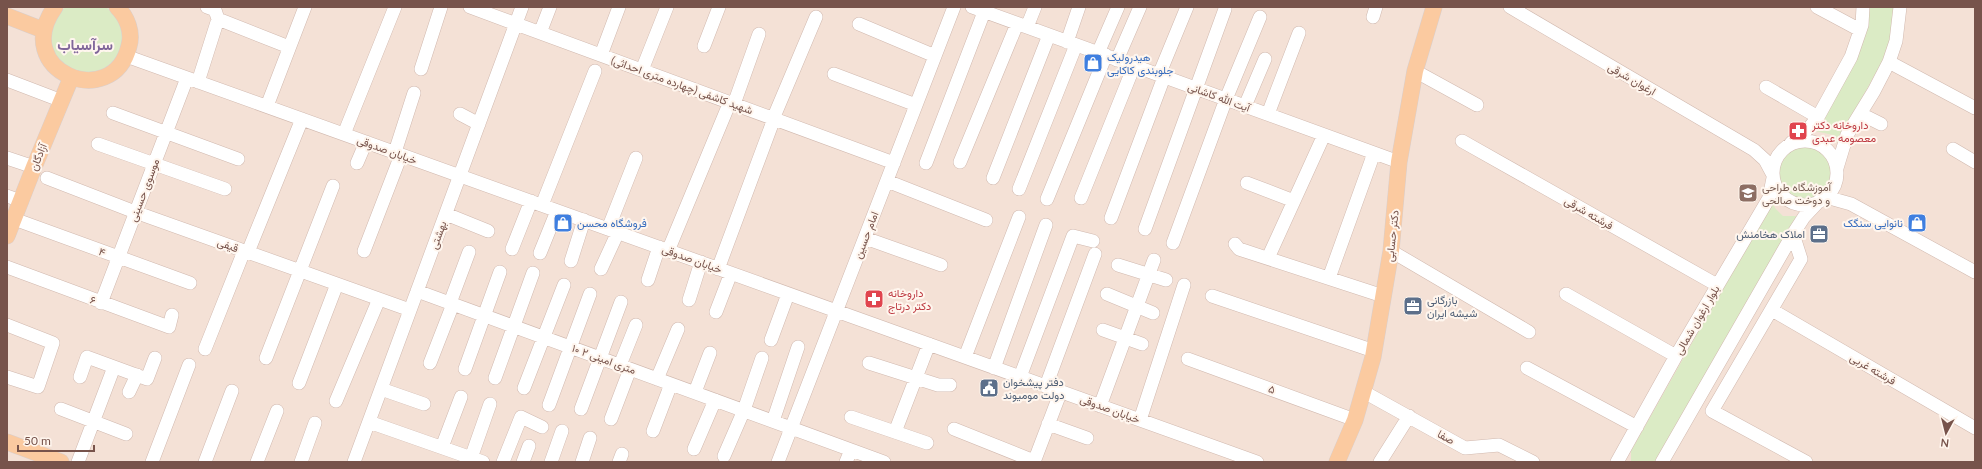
<svg xmlns="http://www.w3.org/2000/svg" width="1982" height="469" font-family="Lato,Vazirmatn,sans-serif">
<style>
.residential{fill:#f4e1d6}
.green{fill:#dbebc5}
.lines{fill:none;stroke-linecap:round;stroke-linejoin:round}
.minor-casing{stroke:#d1b9af;stroke-width:14}
.major-casing{stroke:#d9cfcd;stroke-width:17}
.minor{stroke:#fff;stroke-width:13}
.major{stroke:#fbcaa0;stroke-width:16}
.labels{text-anchor:middle;stroke-width:4;stroke-linejoin:round;paint-order:stroke}
.shop-label{font-size:11px;fill:#366cbe;stroke:#fff6ee;text-anchor:start}
.street-label{font-size:11px;fill:#77534b;stroke:#fff6ee}
.health-label{font-size:11px;fill:#be3a42;stroke:#fff6ee;text-anchor:start}
.education-label{font-size:11px;fill:#785e54;stroke:#fff6ee;text-anchor:start}
.service-label{font-size:11px;fill:#4e5e75;stroke:#fff6ee;text-anchor:start}
.district-label{font-size:15px;font-weight:bold;fill:#80679a;stroke:#fff6ee}
</style>
<rect width="100%" height="100%" fill="#fdf1e8"/>
<path class="residential" d="M7,7H1975V462H7Z"/>
<path class="green" d="M66,7H106C154,49 84,101 56,58C53,52 49,48 50,41C51,26 53,17 66,7Z
M1869,7H1894L1888,51L1837,143L1833,135L1815,131C1839,92 1865,54 1869,7Z
M1777 173a27 27 0 1 1 54 0a27 27 0 1 1-54 0Z
M1772,201L1775,208L1783,216H1798L1656,462H1631V451Z"/>
<g class="lines">
<defs>
<path id="minor" d="M470,7L894,163
M972,7L1399,162
M1510,7L1754,150L1765,160L1773,175
M1817,7L1860,30
M1373,17L1376,7
M218,19L289,47
M859,24L935,56
M1027,27L1035,7
M540,33L550,7
M1067,42L1079,7
M704,46L719,7
M1098,53L1118,7
M601,55L619,7
M126,56L1257,462
M1117,60L1140,7
M1889,62L1975,108
M421,69L441,7
M642,70L667,7
M1415,71L1477,105
M834,74L916,105
M1159,75L1187,7
M7,80L62,101
M198,82L218,19L215,10L207,7
M1766,87L1818,117
M734,104L759,34
M267,106L305,7
M1245,106L1265,59
M113,113L238,159
M460,114L479,124
M1268,114L1299,33
M1861,114L1881,124
M773,119L816,17
M344,134L395,7
M1462,141L1717,285
M1773 173a32 32 0 1 1 64 0a32 32 0 1 1-64 0Z
M1791,143L1809,128L1818,117L1851,57L1862,25L1863,7
M98,144L225,189
M1953,149L1975,162
M395,152L414,93
M7,158L34,167
M960,162L1017,24
M357,163L366,142
M926,163L984,12
M1837,168L1847,135L1874,91L1889,62L1896,41L1900,7
M47,178L135,212L410,310
M993,178L1049,35
M887,181L986,220
M1247,183L1294,201
M1019,189L1076,45
M7,196L21,201
M1826,197L1851,204L1975,272
M1081,198L1134,66
M1047,199L1106,55
M542,205L595,71
M446,214L488,231
M1111,218L1164,77
M14,219L190,283
M608,229L636,158
M1145,229L1225,9
M1793,234L1801,259L1712,411L1806,462
M865,238L941,265
M1173,243L1226,99L1260,17
M1235,244L1239,249L1383,296
M512,249L531,201
M364,251L401,155
M668,251L727,109
M1391,251L1529,332
M248,252L302,119
M540,253L557,211
M1268,258L1324,135
M571,261L584,220
M1118,265L1166,280
M7,267L169,327L172,315
M601,269L618,232
M718,269L772,124
M1329,278L1374,153
M648,280L659,247
M417,291L884,462
M1107,294L1153,313
M1566,294L1676,356
M1212,296L1374,351
M689,300L701,262
M101,303L187,78
M450,303L469,252
M1772,310L1975,428
M716,312L731,273
M7,325L53,343L38,387L7,377
M1103,330L1142,344
M771,340L788,294
M205,349L244,251
M965,357L1019,217
M266,358L333,186
M1188,359L1355,420
M430,363L453,304
M869,363L938,385H950
M620,365L636,325
M994,368L1046,225
M1527,368L1637,427
M465,369L500,272
M80,377L87,357L147,379L155,358
M1020,377L1073,236L1093,241
M495,378L533,273
M657,379L678,329
M299,383L337,284
M1046,386L1095,254
M524,388L564,285
M381,389L424,404
M129,392L137,375
M695,392L710,353
M1364,392L1465,448L1499,445L1533,462
M336,401L379,299
M549,405L590,294
M1100,406L1154,260
M61,409L126,434
M581,409L621,302
M851,417L927,443
M611,419L630,369
M1140,420L1184,285
M773,421L798,347
M369,422L483,462
M1048,424L1087,438
M954,429L1034,461
M653,431L671,384
M895,432L929,344
M442,447L461,397
M694,449L715,400
M724,456L744,410L762,358
M471,458L490,404
M78,462L114,367
M152,462L189,365
M205,462L232,391
M257,462L277,411
M301,462L315,423
M354,462L522,7
M503,462L521,417L542,427
M523,462L529,446
M551,462L562,431
M582,462L590,438
M619,462L622,454
M778,462L954,7
M846,462L851,450
M1034,462L1061,391
M1380,462L1409,416
M1617,462L1676,356L1769,198L1773,178
M1662,462L1793,234L1804,217L1819,201"/>
<path id="major" d="M55,7C9,71 113,113 129,46C133,32 127,17 117,7
M7,16L43,30
M7,236L34,167L71,78
M7,442L61,462
M1337,462L1355,420L1373,357L1391,251L1399,162L1415,71L1434,7"/>
</defs>
<use href="#minor" class="minor-casing"/>
<use href="#major" class="major-casing"/>
<use href="#minor" class="minor"/>
<use href="#major" class="major"/>
</g>
<defs>
<symbol id="shop-square" viewBox="-11 -11 22 22"><rect x="-9" y="-9" width="18" height="18" rx="4" fill="#3f7fe0" stroke="#fff6ee"/><path d="M-5-2.5h2.3a2.7 3.5 0 0 1 5.4 0H5L5.5 6h-11ZM-1.5-2.5h3a1.5 2.3 0 0 0-3 0Z" fill="#fff"/></symbol>
<symbol id="pharmacy-square" viewBox="-11 -11 22 22"><rect x="-9" y="-9" width="18" height="18" rx="4" fill="#e0444e" stroke="#fff6ee"/><path d="M-2-6h4v4h4v4h-4v4h-4v-4h-4v-4h4Z" fill="#fff"/></symbol>
<symbol id="university-square" viewBox="-11 -11 22 22"><rect x="-9" y="-9" width="18" height="18" rx="4" fill="#8d6e63" stroke="#fff6ee"/><path d="M0-5L7-2L0 1L-7-2ZM-4 1L0 2.5L4 1V4Q0 6-4 4Z" fill="#fff"/></symbol>
<symbol id="office-square" viewBox="-11 -11 22 22"><rect x="-9" y="-9" width="18" height="18" rx="4" fill="#5c6f8a" stroke="#fff6ee"/><path d="M-6-3h4V-5.5h4V-3h4V5H-6ZM-1-4.5V-3h2v-1.5ZM-6 0V1H6V0Z" fill="#fff"/></symbol>
<symbol id="civic-square" viewBox="-11 -11 22 22"><rect x="-9" y="-9" width="18" height="18" rx="4" fill="#5c6f8a" stroke="#fff6ee"/><path d="M-.6-6.5H3V-4.5H.6V-3L4-1V1h2V6H-6V1h2V-1L-.6-3ZM-1.2 2.5V6h2.4V2.5Z" fill="#fff"/></symbol>
</defs>
<g fill-rule="evenodd">
<use href="#shop-square" x="1082" y="52" width="22" height="22"/>
<use href="#pharmacy-square" x="1787" y="120" width="22" height="22"/>
<use href="#university-square" x="1737" y="182" width="22" height="22"/>
<use href="#shop-square" x="552" y="212" width="22" height="22"/>
<use href="#shop-square" x="1906" y="212" width="22" height="22"/>
<use href="#office-square" x="1808" y="223" width="22" height="22"/>
<use href="#pharmacy-square" x="863" y="288" width="22" height="22"/>
<use href="#office-square" x="1402" y="295" width="22" height="22"/>
<use href="#civic-square" x="978" y="377" width="22" height="22"/>
</g>
<g class="labels">
<g class="shop-label">
<text x="1107" y="61">هیدرولیک<tspan x="1107" dy="13">جلوبندی کاکایی</tspan></text>
<text x="577" y="227">فروشگاه محسن</text>
<text x="1903" y="227" text-anchor="end">نانوایی سنگک</text>
</g>
<g class="street-label">
<text transform="translate(1632 79) rotate(30)" y="4">ارغوان شرقی</text>
<text transform="translate(682 85) rotate(20)" y="4">شهید کاشفی (چهارده متری احداثی)</text>
<text transform="translate(1219 97) rotate(20)" y="4">آیت الله کاشانی</text>
<text transform="translate(387 150) rotate(20)" y="4">خیابان صدوقی</text>
<text transform="translate(38 157) rotate(-68)" y="4">آزادگان</text>
<text transform="translate(144 190) rotate(-69)" y="4">موسوی حسینی</text>
<text transform="translate(1589 213) rotate(30)" y="4">فرشته شرقی</text>
<text transform="translate(438 235) rotate(-70)" y="4">بهشتی</text>
<text transform="translate(866 235) rotate(-69)" y="4">امام حسین</text>
<text transform="translate(1392 236) rotate(-84)" y="4">دکتر حسابی</text>
<text transform="translate(228 245) rotate(20)" y="4">قیفی</text>
<text transform="translate(102 252) rotate(21)" y="4">۴</text>
<text transform="translate(692 259) rotate(20)" y="4">خیابان صدوقی</text>
<text transform="translate(93 300) rotate(21)" y="4">۶</text>
<text transform="translate(1697 320) rotate(-60)" y="4">بلوار ارغوان شمالی</text>
<text transform="translate(604 359) rotate(20)" y="4">۱۰ متری امینی ۲</text>
<text transform="translate(1873 369) rotate(30)" y="4">فرشته غربی</text>
<text transform="translate(1272 389) rotate(20)" y="4">۵</text>
<text transform="translate(1110 409) rotate(20)" y="4">خیابان صدوقی</text>
<text transform="translate(1446 437) rotate(29)" y="4">صفا</text>
</g>
<g class="health-label">
<text x="1812" y="129">داروخانه دکتر<tspan x="1812" dy="13">معصومه عبدی</tspan></text>
<text x="888" y="297">داروخانه<tspan x="888" dy="13">دکتر درتاج</tspan></text>
</g>
<g class="education-label">
<text x="1762" y="191">آموزشگاه طراحی<tspan x="1762" dy="13">و دوخت صالحی</tspan></text>
</g>
<g class="service-label">
<text x="1805" y="238" text-anchor="end">املاک هخامنش</text>
<text x="1427" y="304">بازرگانی<tspan x="1427" dy="13">شیشه ایران</tspan></text>
<text x="1003" y="386">دفتر پیشخوان<tspan x="1003" dy="13">دولت مومیوند</tspan></text>
</g>
<g class="district-label">
<text x="85" y="50">سرآسیاب</text>
</g>
</g>
<rect width="1982" height="469" fill="none" stroke="#77534b" stroke-width="16"/>
<g transform="translate(1946 433) rotate(187)" stroke="#fff6ee" stroke-width="3" paint-order="stroke">
<path d="M0-3L7 15L0 10L-7 15Z" fill="#77534b"/>
<text y="-6" font-size="11" font-weight="bold" text-anchor="middle" fill="#77534b">N</text>
</g>
<path d="M18 445v6h76v-6" fill="none" stroke="#77534b" stroke-width="2"/>
<text x="24" y="445" font-size="12" fill="#77534b" stroke="#fff6ee" stroke-width="3" paint-order="stroke">50 m</text>
</svg>
